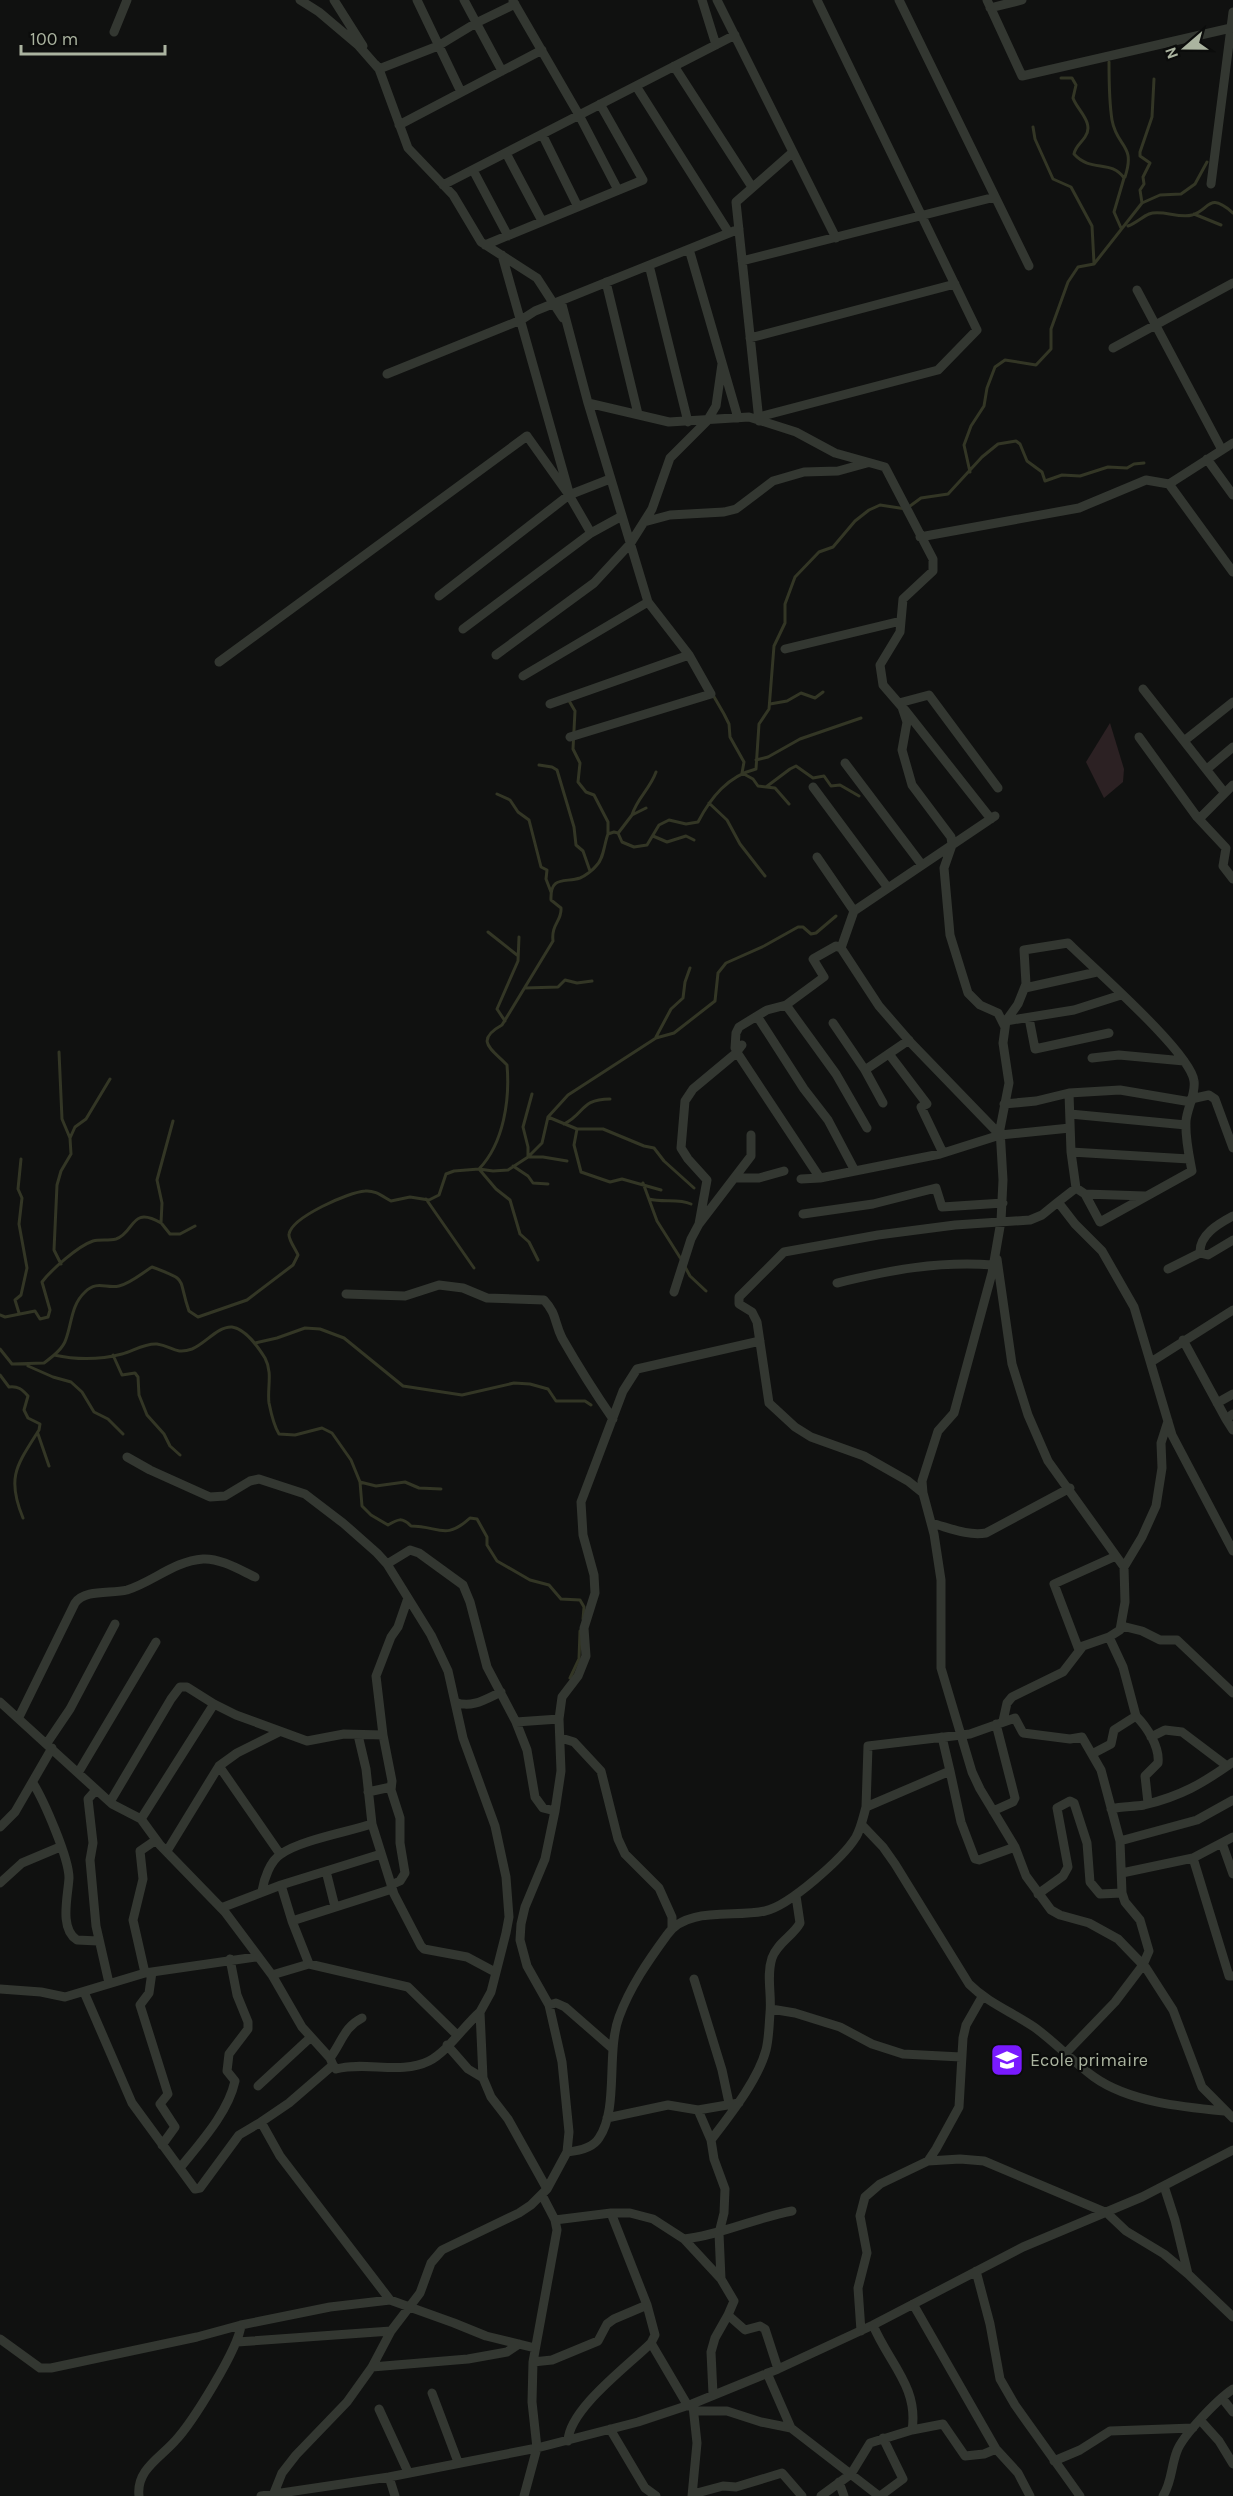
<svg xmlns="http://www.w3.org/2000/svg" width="1233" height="2496" font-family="Karla,sans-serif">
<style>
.green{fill:#2c2123}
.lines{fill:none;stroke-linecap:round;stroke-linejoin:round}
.stream{stroke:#333625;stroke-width:3}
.street{stroke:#333731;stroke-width:9}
.labels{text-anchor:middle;stroke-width:4.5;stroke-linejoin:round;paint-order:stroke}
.poi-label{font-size:18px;fill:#abb4a0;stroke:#0b0c0b;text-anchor:start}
</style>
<rect width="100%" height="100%" fill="#101110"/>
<path class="green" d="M1110,723L1124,769L1123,782L1104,798L1086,762Z"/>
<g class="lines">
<path class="stream" d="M1109,62C1109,82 1109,101 1112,120C1117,148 1136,144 1125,177
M1061,78H1072L1076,85L1073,98C1077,110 1095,123 1085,137C1081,143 1075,147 1074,154C1091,173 1111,159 1124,178L1114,212L1121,228
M1033,127L1035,139L1053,179L1071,187L1092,226L1094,263
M1142,203L1160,195L1181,194L1195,184L1207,162
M1194,214L1221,225
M1128,226C1136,223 1142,217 1149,214C1161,209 1179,219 1192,215C1210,210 1208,191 1233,213
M970,472L964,445L971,426L984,406L987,388L995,367L1005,360L1036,365L1051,349V329L1068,282L1078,267L1094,264L1142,203L1140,190L1144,184L1143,177L1150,163L1140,156V152L1152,117L1154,79
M713,695L724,714L729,724L730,737L744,762L742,773L753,779L758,786L775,788L789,804
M568,699L575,711L573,749L580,763L578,782L586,792L594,795L608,822V834
M770,704L787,701L801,693L815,698L823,692
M756,760L768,757L800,739L861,718
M539,765L552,767L557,770L574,827L576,845L583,851L590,871
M766,787L790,769L796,766L813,778L824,776L831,786L840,785L859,796
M497,794L510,800L518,812L529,820L541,867L547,870L546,879L551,892
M709,803L727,820L740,844L765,876
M632,815C637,798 650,789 656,772
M619,832L632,815L646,808
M653,836L667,842L686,836L694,840
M488,932L517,955
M525,988L558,987L565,980L577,983L592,981
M505,1021L497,1009L518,961L519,937
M656,1037L671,1009L683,998L685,982L690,968
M59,1052L62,1119L70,1138L71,1154L61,1171L57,1185L54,1250L61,1264
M532,1094L523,1127L528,1147V1157H543L567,1161
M548,1117L577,1129L574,1145L581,1172L610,1182L622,1179L661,1190
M564,1124C585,1114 580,1099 610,1099
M577,1129H603L644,1146L654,1148L664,1161L694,1188
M70,1138L75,1127L86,1119L110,1079
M513,1166L528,1176L533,1183L548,1184
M479,1169L493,1171L508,1170L528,1157L542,1143L548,1117L568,1095L656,1038L674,1033L715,1001L718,973L726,963L764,946L798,927H803L811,934L816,933L836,916
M479,1169L496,1189L510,1200L520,1234L529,1242L538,1260
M643,1183L657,1221L681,1259
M426,1199L474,1268
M649,1199C663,1203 678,1198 691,1204
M162,1224L170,1234H180L195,1226
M684,1265L690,1276L706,1291
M19,1313L15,1300L21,1295L27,1268L19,1224L22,1198L18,1189L21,1159
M0,1315L5,1317L35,1311L40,1319L48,1317L50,1310L42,1282C51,1270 78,1246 93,1241C100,1239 108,1241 116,1239C135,1233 130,1205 161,1223L162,1203L157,1180L173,1121
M255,1343L277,1338L305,1328L320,1329L344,1338L403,1386L462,1395L514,1383L530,1384L548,1389L556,1401H585L591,1405
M0,1349L12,1364L44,1363C52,1357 63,1349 66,1339C72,1323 71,1305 85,1292C97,1280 106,1289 119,1286C131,1283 142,1273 152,1267C190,1281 177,1277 189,1311L198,1317L247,1300L293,1265L298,1255C296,1250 288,1239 289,1234C292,1217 349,1192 365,1191C375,1190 382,1196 391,1201L410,1197L429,1200L439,1195L446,1174L454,1171L479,1169C504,1143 510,1099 507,1065C493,1050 473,1041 502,1025L553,941C551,924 562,921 561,908L551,900C550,875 565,883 580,878C585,876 593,870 596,866C604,859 604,844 608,834L614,832L618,833L622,842L634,847L647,845L659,825L669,820L686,824L698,822C711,797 728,776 756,769L759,724L769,709L774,646L785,623V604L795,577L819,552L833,547L855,521L869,510L880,505L906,509L921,498L948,494L982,457L998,444L1016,441L1020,444L1027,461L1042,472L1045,481L1062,475L1080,476L1108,467L1127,468L1134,464L1144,463
M54,1355C77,1360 99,1360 122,1354C133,1351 145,1343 157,1344C172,1346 175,1355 192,1349C205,1344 218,1326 232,1327C246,1329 258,1347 265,1358C273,1373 267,1388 269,1403C271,1413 274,1426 279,1434L295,1435L322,1428L332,1433L351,1460L360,1482L362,1506L371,1515L388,1525C398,1519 402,1517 411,1526C439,1526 445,1541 470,1518L477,1519L487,1537V1545L497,1561L530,1580L549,1585L561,1599L580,1600L584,1607L583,1619
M113,1355L122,1375L135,1373L138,1377L139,1395L147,1415L164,1434L170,1446L180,1455
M28,1366L53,1377L71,1382L82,1392L94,1412L108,1419L123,1434
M0,1375L9,1387C18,1386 22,1389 28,1396L24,1410L28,1418L40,1424L39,1430C17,1465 6,1477 23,1518
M38,1434L49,1466
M360,1482L376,1486L405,1482L419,1488L441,1489
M570,1678L579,1659L580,1631"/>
<path class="street" d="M300,0L319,12L358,45L379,69L408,148L453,195L481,242L537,278L563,318
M334,0L363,46
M417,0L461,92
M464,0L502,71
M702,0L716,45
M717,0L836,238
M899,0L1029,266
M987,0L1022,76L1231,28
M513,1L579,115L618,190
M990,8L1022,0
M114,32L127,0
M376,65L379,69L438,46L476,23L515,4
M674,66L752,187
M636,86L729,233
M399,125L542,50
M542,134L578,207
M506,153L542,221
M473,170L508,236
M1211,184L1233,12
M443,185L735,35
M485,245L643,180L600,104
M689,249L738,418
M502,255L568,489
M742,261L995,197
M649,265L688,422
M606,282L638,414
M1137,290L1222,450
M561,301L588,403L648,602L689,655L711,694L570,737
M750,338L955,284
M1113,348L1233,283
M387,374L521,320L535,311L739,229
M588,403L669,422L749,417L796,432L835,453L885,467L933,559V571L903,599L900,632L880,665L883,685L902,707L907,722L902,750L912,785L951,837L952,845L944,868L950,935L968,993L980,1005L998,1013L1005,1027
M759,417L938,370L977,330L817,0
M759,421L736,202L793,152
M1207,459L1233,495
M1169,484L1233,572
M644,522L670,515L724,512L736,509L773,481L804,472L838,471L867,463
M920,537L1079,508L1146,480L1169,484L1233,443
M439,596L569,495L610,479
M463,629L591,533L622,516
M785,649L901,621
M496,655L594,583L630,544L652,509L670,458L707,421L716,406L722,364
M219,662L527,436L569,495L591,533
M523,676L648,602
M1143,689L1224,792
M899,703L929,695L998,788
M550,704L689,655
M905,710L991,819
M1139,737L1197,817L1226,848L1223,866L1233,879
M1184,741L1233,702
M845,763L922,865
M1207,769L1233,747
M813,787L888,888
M1199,819L1233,785
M817,857L854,911L995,816
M841,948L879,1006L912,1044L1000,1135
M1025,988L1097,972
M786,1005L836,1074L867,1128
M757,1016L804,1089L828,1120L855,1171
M1029,1018L1035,1049L1109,1033
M1006,1021L1074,1010L1121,995
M833,1023L865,1070L883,1103
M735,1048L736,1033L739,1027L767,1010L786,1005L824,977L813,959L836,946L841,948L854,911
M736,1051L820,1178
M889,1054L927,1104L921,1107L943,1153
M1092,1058L1119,1055L1184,1061
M865,1070L909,1040
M1069,1093L1071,1152L1076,1188
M1191,1099L1209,1095L1215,1099L1233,1148
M1004,1104L1036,1101L1069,1093L1120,1090L1191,1102
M1070,1114L1186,1125
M1071,1152L1189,1159
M735,1178H759L784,1171
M801,1179L820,1178L940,1154L1000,1135L1070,1128
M1085,1194L1145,1196
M1058,1202L1076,1188L1085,1194L1100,1222L1192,1171C1189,1155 1185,1138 1186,1121C1187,1108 1196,1094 1194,1081C1191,1053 1092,967 1068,943L1024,950L1026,984L1018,1004L1006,1021L1003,1043L1009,1083L1000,1129L1003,1180L1001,1221L992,1273L954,1413L938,1431L922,1481L923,1493L934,1534L941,1580V1668L972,1772L980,1789L1015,1847L1026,1876L1051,1910L1060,1915L1089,1923L1118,1939L1146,1968L1173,2010L1202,2087L1233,2118
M803,1214L873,1204L936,1188L942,1207L1003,1203
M699,1224L707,1180L688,1159L681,1148L685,1101L693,1089L735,1054L742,1045
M1200,1253C1199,1235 1218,1224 1233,1216
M997,1259L1012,1364L1028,1415L1048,1461L1124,1567
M1168,1269L1200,1253L1208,1255L1233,1240
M837,1283C891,1270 937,1261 993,1265
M674,1292L691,1239L699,1224L751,1156V1135
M346,1294L405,1296L439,1285L463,1288L487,1298L544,1300C557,1314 554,1322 562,1338C578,1366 595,1393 613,1419
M1183,1340L1226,1419L1233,1414
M1151,1362L1233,1310
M1217,1403L1233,1394
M1226,1419L1233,1430
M127,1457L150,1470L210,1497L225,1496L250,1481L259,1479L305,1494L343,1523L377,1553L387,1564L431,1635L448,1671L463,1738L495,1826L506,1877L509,1917L506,1933L491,1992L480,2012L483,2078L491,2097L508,2119L547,2189
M923,1493L908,1481L864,1456L811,1437L795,1427L769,1403L757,1322L752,1312L739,1304V1297L784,1252L878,1235L955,1225L1030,1220L1042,1215L1058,1202L1075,1224L1102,1251L1134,1307L1172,1435L1233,1551
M931,1523C950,1528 967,1536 986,1533L1070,1488
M387,1564L410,1550L419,1553L463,1585L470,1602L487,1667L516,1722L559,1719
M1122,1626L1142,1631L1160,1640H1177L1233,1693
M1079,1650L1054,1584L1116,1556
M0,1702L112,1804L141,1819L160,1845L225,1912L272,1975L302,2027L330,2058L333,2065L289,2103L261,2122L280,2156L390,2300
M455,1702C471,1709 486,1699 501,1692
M1136,1716C1147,1727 1160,1747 1158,1763L1145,1776L1148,1803
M19,1717L75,1603C85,1589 111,1594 127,1590C153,1582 174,1561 203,1559C220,1558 240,1570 255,1577
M1003,1721L1007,1703L1012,1697L1063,1672L1083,1646L1109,1637L1120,1630L1125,1602L1124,1567L1142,1537L1156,1506L1162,1468L1161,1443L1168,1421
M516,1722L527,1750L535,1797L543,1808L555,1811
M383,1735L392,1781L391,1790L400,1818V1843L405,1873L400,1881L391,1885
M1151,1737L1165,1730L1182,1732L1227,1766
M561,1738L574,1742L601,1771L618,1839L625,1854L659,1888L672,1917V1927
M47,1743L70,1709L115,1624
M1092,1754L1111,1744L1114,1730L1136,1716L1123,1667L1109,1637
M219,1766L280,1854
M950,1771L961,1822L975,1859L979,1860L1015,1847
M78,1773L156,1642
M33,1783C44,1801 69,1858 69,1878C68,1896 59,1929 77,1940L98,1941
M96,1790L88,1799L93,1843L90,1860L96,1926L109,1983
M368,1792L391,1787
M110,1802L171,1699L180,1687H187L214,1704L236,1715L307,1741L344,1734L383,1735L376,1676L391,1637L398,1627L408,1598
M866,1807L868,1746L970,1734L1015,1718L1023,1733L1070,1739L1082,1737L1101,1770L1120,1841L1122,1893L1125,1902L1140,1920L1149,1951L1143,1965L1115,2002L1066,2053
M1111,1809C1122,1806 1133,1807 1144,1805C1181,1796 1202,1784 1233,1762
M993,1811L1013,1802L1015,1798L996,1724
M141,1819L214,1704
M372,1824L394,1894L421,1946L424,1949L467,1957L495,1972
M862,1825L883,1847L895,1864L969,1984C988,2003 1012,2012 1034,2027C1055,2042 1073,2062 1094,2077C1129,2102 1183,2107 1225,2111
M0,1827L15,1812L52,1748
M1120,1841L1197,1820L1233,1800
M1222,1843L1233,1874
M167,1851L219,1766L237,1753L279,1732
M1193,1858L1229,1976H1233
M326,1871L335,1907
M1122,1873L1193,1858L1233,1837
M0,1883L22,1863L60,1847
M281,1885L381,1854
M262,1891C264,1879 270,1861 281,1854C301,1840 347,1832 372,1824L366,1769L358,1735
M1038,1894L1063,1876L1068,1867L1057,1808L1070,1801L1074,1803L1087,1843L1090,1882L1100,1894L1122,1893
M221,1908L281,1885L292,1921L309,1964L408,1987L457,2035
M292,1921L392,1889
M152,1972L149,1993L140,2005L168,2094L160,2104L175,2127L162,2145
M145,1973L133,1920L143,1879L140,1851L156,1840
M272,1975L309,1964
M694,1979L722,2070L729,2103
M0,1989L41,1992L65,1997L145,1973L256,1957
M84,1992L132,2103L195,2189L200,2188L239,2135L261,2122
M549,2005L556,2003L565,2007L612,2048
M771,2009L795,2013L840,2027L872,2044L903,2054L961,2057
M447,2045L468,2069L483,2078
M330,2058C342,2042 344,2027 362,2018
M333,2065L336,2069C366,2061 401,2075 429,2061C447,2052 464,2026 480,2012
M258,2086L311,2037
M698,2110L711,2140
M607,2118L668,2105L698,2110L739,2103
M567,2152C578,2151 593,2148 599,2138C619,2109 606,2052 619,2017C630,1987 648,1961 667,1935C686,1906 735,1918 765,1911C789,1906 843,1858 856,1837C861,1828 863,1818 866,1807L950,1771L942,1737
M928,2161L960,2159L984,2161L1107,2213L1126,2231L1164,2254L1188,2274L1233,2317
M180,2168C200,2143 228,2113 235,2081L227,2071L229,2054L248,2029V2022L237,1995L230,1959
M1164,2186L1175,2220L1188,2274
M555,2220L611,2213H630L653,2219L684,2239L721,2279L734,2301L728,2315L745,2330L760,2326L765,2329L778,2369
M684,2239C721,2235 755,2218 792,2211
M976,2271L990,2324L1000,2379L1015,2405L1080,2496
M721,2279L719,2233L724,2213L725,2189L714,2159L711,2140C730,2115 758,2080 766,2050C769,2038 769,2025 770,2013C772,1994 766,1976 772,1958C777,1943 793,1936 800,1923L796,1896
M913,2304L996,2449L1018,2473L1030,2496
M873,2325C888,2362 919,2387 912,2430
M861,2331L858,2288L867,2253L860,2216L865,2197L880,2184L928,2161L936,2149L959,2107L963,2038L966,2025L982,1997
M0,2339L40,2368H51L197,2337L241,2325
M237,2342L391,2331
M651,2343L688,2406
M533,2362L552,2360L598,2341L607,2324L614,2319L647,2305
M372,2367L468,2359L507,2352L519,2344
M767,2373L791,2428
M432,2393L458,2462
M713,2394L711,2352L715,2338L728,2315
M1222,2398L1233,2412
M379,2409L408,2472
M694,2411H727L761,2422L791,2428L879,2496
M1201,2421L1219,2441L1233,2464
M610,2429L645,2488L656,2496
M568,2441C569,2409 629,2365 651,2343L655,2335L647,2305L611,2213
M1054,2461L1080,2450L1110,2431L1193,2428
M389,2477L395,2496
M839,2482L844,2496
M274,2493L282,2473L296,2455L347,2402L372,2367L391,2331L420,2293L431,2263L442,2250L519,2213L531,2205L547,2189L567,2152L569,2132L562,2062L549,2005L527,1966L520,1940L521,1924L525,1907L545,1859L555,1811L561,1771L559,1719L562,1697L578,1676L586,1656L584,1628L595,1593L594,1575L583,1535L581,1502L623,1391L637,1369L760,1341
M693,2494L723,2486L736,2487L782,2473L802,2496
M139,2496C136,2470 160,2458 175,2441C192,2423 239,2348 241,2325L330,2307L390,2300L454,2323L486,2336L535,2348
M261,2496L389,2477L537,2448L638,2422L692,2404L778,2369L873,2325L1023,2247L1142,2197L1233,2150
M524,2496L537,2448L532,2402L533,2362L557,2230L555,2220L542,2195
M692,2496L697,2443L693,2406
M821,2496L851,2474L870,2443L912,2430L943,2424L965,2456L984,2454L996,2449
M880,2496L903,2479L883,2438
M1163,2496C1172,2482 1171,2466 1177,2451C1183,2435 1218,2399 1233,2389"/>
</g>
<defs>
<symbol id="school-square" viewBox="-11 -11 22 22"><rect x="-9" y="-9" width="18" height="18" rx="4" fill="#791aff" stroke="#0b0c0b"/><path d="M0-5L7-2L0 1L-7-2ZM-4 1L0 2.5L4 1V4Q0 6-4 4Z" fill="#fff"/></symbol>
</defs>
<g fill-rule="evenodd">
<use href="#school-square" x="988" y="2041" width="38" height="38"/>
</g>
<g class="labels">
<g class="poi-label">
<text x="1030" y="2066">Ecole primaire</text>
</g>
</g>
<g transform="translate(1185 48) rotate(250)" stroke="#0b0c0b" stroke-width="4.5" paint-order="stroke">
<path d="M0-4.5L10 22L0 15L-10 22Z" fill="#abb4a0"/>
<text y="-9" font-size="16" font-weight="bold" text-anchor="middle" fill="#abb4a0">N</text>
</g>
<path d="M21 45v9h144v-9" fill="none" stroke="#abb4a0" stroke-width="3"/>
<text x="30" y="45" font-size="18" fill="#abb4a0" stroke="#0b0c0b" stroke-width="4.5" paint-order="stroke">100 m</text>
</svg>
